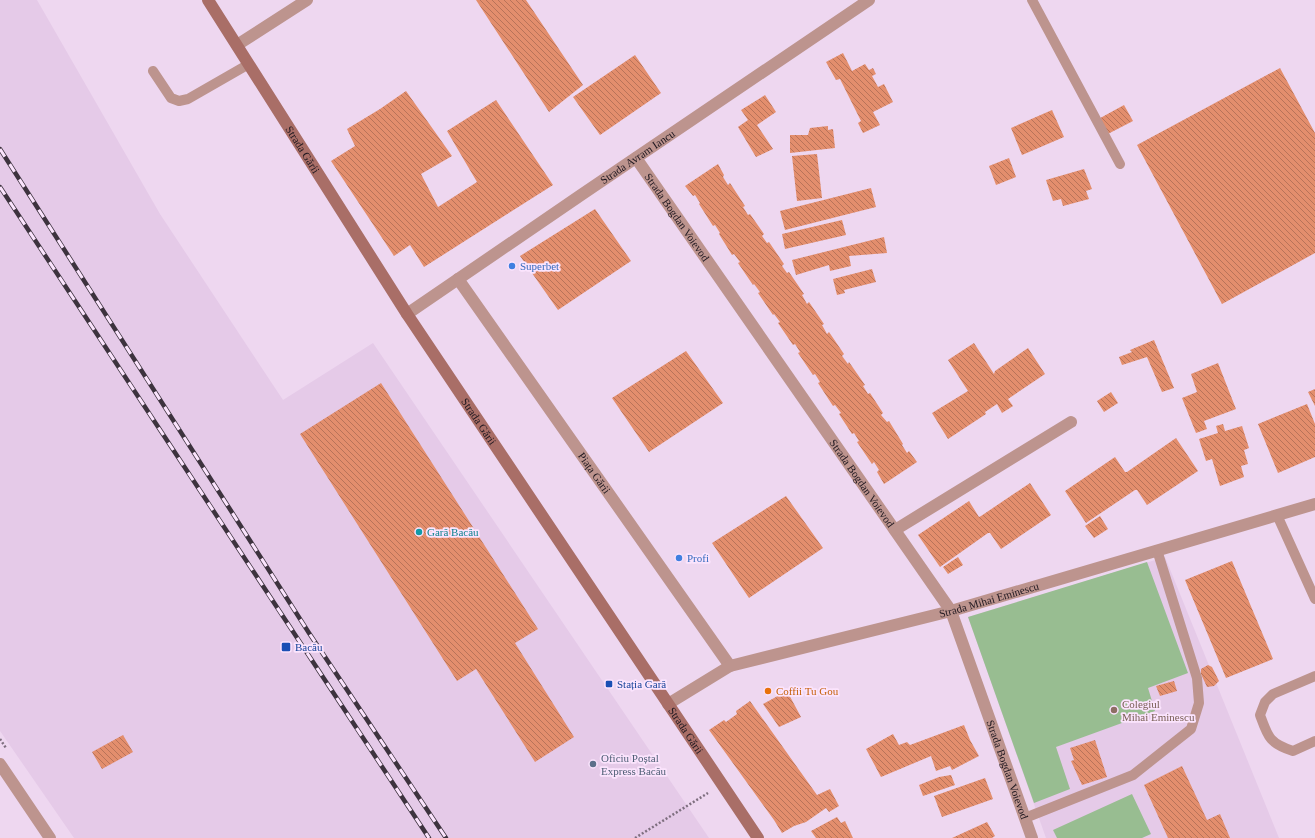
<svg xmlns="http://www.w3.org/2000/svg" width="1315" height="838" font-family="Georgia,serif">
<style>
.built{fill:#e5cae8}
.grass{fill:#98bd91}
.building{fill:url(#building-back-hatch)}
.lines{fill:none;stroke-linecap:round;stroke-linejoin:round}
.path{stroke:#7e6f7f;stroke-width:2.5;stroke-dasharray:2 2;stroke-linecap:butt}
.service{stroke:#bd948e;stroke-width:10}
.minor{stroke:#bd948e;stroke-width:12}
.tertiary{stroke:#bd948e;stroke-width:12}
.secondary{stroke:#a96e67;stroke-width:12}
.rail-casing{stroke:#3d333e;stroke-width:4.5}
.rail{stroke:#fbe4fd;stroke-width:3;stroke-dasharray:9;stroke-linecap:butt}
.shop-dot{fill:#3f7fe0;stroke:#fbe4fd;stroke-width:1.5}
.culture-dot{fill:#0f9aa8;stroke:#fbe4fd;stroke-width:1.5}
.transit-dot{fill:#1a4fb4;stroke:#fbe4fd;stroke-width:1.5}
.food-dot{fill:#e8710a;stroke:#fbe4fd;stroke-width:1.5}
.education-dot{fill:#8d6e63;stroke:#fbe4fd;stroke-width:1.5}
.service-dot{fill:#5c6f8a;stroke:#fbe4fd;stroke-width:1.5}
.labels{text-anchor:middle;stroke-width:3.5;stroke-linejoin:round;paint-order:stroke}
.street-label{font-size:11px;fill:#201820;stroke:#fbe4fd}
.shop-label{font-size:11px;fill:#366cbe;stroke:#fbe4fd;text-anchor:start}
.culture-label{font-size:11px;fill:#0d838f;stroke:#fbe4fd;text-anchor:start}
.transit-label{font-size:11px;fill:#164399;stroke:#fbe4fd;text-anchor:start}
.food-label{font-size:11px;fill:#c56008;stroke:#fbe4fd;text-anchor:start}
.education-label{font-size:11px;fill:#785e54;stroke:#fbe4fd;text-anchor:start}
.service-label{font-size:11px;fill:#4e5e75;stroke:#fbe4fd;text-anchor:start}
</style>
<defs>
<pattern id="building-back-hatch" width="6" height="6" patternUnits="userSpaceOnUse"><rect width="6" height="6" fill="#e38e6d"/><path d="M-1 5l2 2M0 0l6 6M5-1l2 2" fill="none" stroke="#b87359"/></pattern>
</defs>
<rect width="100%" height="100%" fill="#eed7f0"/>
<path class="built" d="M0,0H37L160,214L283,400L373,343L709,838H74L0,731Z
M1165,557L1279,838H1046L968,617Z"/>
<path class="grass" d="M1147,562L1188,673L1148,688L1155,711L1056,747L1070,789L1034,803L968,617Z
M1132,794L1151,834L1142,838H1057L1053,830Z"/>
<path class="building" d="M476,0H526L583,85L549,112Z
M843,53L852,71L865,64L869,70L873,68L876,74L872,76L878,87L884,84L893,102L873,112L880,125L863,133L858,123L861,121L840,79L836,80L826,62Z
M635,55L661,93L600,135L573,97Z
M1280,68L1315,133V253L1222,304L1137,145Z
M406,91L452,156L421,174L438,207L477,182L447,131L496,100L553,185L424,267L410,245L394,256L331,161L355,146L347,129L380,109Z
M765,95L776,112L757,125L773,149L756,157L738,127L748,120L741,110Z
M1124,105L1133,121L1102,137L1093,122Z
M1052,110L1064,137L1022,155L1011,128Z
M828,126V130L833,129L835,148L790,153V135H808L810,128Z
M817,154L822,198L797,201L792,156Z
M1009,158L1016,177L996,185L989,166Z
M718,164L724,175L723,177L728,185L730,183L745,206L743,207L748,215L750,214L764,234L762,236L767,243L769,242L784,264L782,266L787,273L789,272L804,294L802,295L807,304L809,302L824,324L822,325L827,334L829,332L844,354L842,356L848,364L849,362L865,385L863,386L868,394L870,393L883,413L881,415L887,422L889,421L903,444L902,445L907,453L909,451L917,462L884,484L877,472L879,470L874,462L872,464L857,442L859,441L854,433L852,434L839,414L841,413L835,405L833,406L818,383L820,382L815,374L813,375L798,353L800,352L795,344L793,345L778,323L780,322L774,314L773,315L758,293L760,292L754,284L753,285L738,263L740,262L734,254L732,255L719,234L720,233L715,225L713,226L699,204L700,203L695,195L693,196L685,186Z
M1084,169L1092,189L1086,191L1089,199L1063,206L1061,199L1053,201L1046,180Z
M871,188L876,207L785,230L780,211Z
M595,209L631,261L558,310L520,256Z
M842,220L846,235L785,249L782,234Z
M884,237L887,253L849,256L851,266L830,271L829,265L796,275L792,260Z
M872,269L876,282L844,290L845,293L837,295L833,279Z
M1154,340L1174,388L1162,392L1147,357L1122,365L1119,357L1132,352L1130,350Z
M974,343L994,374L995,371L1028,348L1045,374L1008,399L1013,406L1002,413L997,404L985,412L986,414L948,439L932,413L968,391L948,360Z
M686,351L723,403L649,452L612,398Z
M1218,363L1236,409L1204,421L1207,429L1196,433L1182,398L1197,392L1191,374Z
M381,383L538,629L515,643L574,737L535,762L476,669L457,681L300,434Z
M1315,389V406L1308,392Z
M1111,392L1118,403L1104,412L1097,401Z
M1307,404L1315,424V457L1278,473L1258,424Z
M1223,424L1225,431L1242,426L1249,448L1244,450L1248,464L1241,466L1244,477L1220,486L1212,459L1206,461L1199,439L1218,433L1216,426Z
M1176,438L1198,471L1147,505L1137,490H1135L1086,523L1065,491L1115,457L1125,472H1127Z
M1030,483L1051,515L1001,549L990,533H988L940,567L918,535L969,501L979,517L981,516Z
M786,496L823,548L749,598L712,543Z
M1100,516L1108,529L1094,538L1085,526Z
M958,557L963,565L948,574L943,567Z
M1232,561L1273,659L1226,678L1185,580Z
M1208,665L1212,667L1219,681L1214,686L1207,687L1201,674V669Z
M1174,681L1177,691L1160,696L1156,686Z
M787,691L801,717L779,727L763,704Z
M750,701L817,795L830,789L839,806L829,812L826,808L806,822L794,826L782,833L774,820L709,730L724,720L726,722L737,714L736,711Z
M964,725L970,740L979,756L952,770L950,766L936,771L931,756L881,777L866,749L893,734L899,745L907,742L910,745Z
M123,735L133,752L102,769L92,752Z
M1095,740L1107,777L1082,785L1071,761L1074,760L1070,748Z
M1182,766L1207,820L1220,814L1230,838H1168L1144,785Z
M951,775L955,785L923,796L919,785L939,777Z
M985,778L993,799L942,817L934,796Z
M837,817L841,823L845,821L853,838H816L811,831Z
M987,822L995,836L992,838H952Z"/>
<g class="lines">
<path class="path" d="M0,739L6,748
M635,838L708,793"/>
<path class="service" d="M1032,0L1120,164
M153,71L171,98L179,101L188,99L249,64
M1277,515L1315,599
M1315,676L1273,694L1265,702L1260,715C1268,737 1269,743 1293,751L1315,741
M1025,818L1133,775L1191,729L1199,703L1197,678L1157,550"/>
<g class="minor">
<path d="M237,45L307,0"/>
<path id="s1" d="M636,158L951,611L1032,838"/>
<path id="s2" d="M458,279L730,666"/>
<path id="s3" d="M407,314L581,195L869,0"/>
<path d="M895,530L1071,422"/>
<path id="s4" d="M668,704L730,666L951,611L1315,504"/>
</g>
<path class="tertiary" d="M0,764L50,838"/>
<path class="secondary" id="s5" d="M208,0L407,314L758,838"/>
<defs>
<path id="rail" d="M0,149L309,633L446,838
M0,187L429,838"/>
</defs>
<use href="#rail" class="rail-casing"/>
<use href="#rail" class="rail"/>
</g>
<g class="shop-dot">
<circle cx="512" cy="266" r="4"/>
<circle cx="679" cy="558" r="4"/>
</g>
<circle class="culture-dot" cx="419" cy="532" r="4"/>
<g class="transit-dot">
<rect x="281" y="642" width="10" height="10" rx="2"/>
<rect x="605" y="680" width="8" height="8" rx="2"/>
</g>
<circle class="food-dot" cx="768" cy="691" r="4"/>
<circle class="education-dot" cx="1114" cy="710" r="4"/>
<circle class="service-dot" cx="593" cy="764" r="4"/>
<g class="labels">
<g class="street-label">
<text dy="4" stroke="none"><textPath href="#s5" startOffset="177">Strada Gării</textPath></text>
<text dy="4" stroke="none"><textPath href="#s3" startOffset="279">Strada Avram Iancu</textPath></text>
<text dy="4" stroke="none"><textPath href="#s1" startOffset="72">Strada Bogdan Voievod</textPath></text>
<text dy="4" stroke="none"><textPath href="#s5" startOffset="501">Strada Gării</textPath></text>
<text dy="4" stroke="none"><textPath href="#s2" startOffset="237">Piața Gării</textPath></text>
<text dy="4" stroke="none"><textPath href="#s1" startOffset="396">Strada Bogdan Voievod</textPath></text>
<text dy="4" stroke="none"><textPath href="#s4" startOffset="340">Strada Mihai Eminescu</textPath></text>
<text dy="4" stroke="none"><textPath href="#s5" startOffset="873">Strada Gării</textPath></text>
<text dy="4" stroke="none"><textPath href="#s1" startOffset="720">Strada Bogdan Voievod</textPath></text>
</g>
<g class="shop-label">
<text x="520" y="270">Superbet</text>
<text x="687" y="562">Profi</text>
</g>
<g class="culture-label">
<text x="427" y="536">Gară Bacău</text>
</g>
<g class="transit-label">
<text x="295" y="651">Bacău</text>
<text x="617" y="688">Stația Gară</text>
</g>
<g class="food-label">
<text x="776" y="695">Coffii Tu Gou</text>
</g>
<g class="education-label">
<text x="1122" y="708">Colegiul<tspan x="1122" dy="13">Mihai Eminescu</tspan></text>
</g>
<g class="service-label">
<text x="601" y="762">Oficiu Poștal<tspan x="601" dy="13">Express Bacău</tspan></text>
</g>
</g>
</svg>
